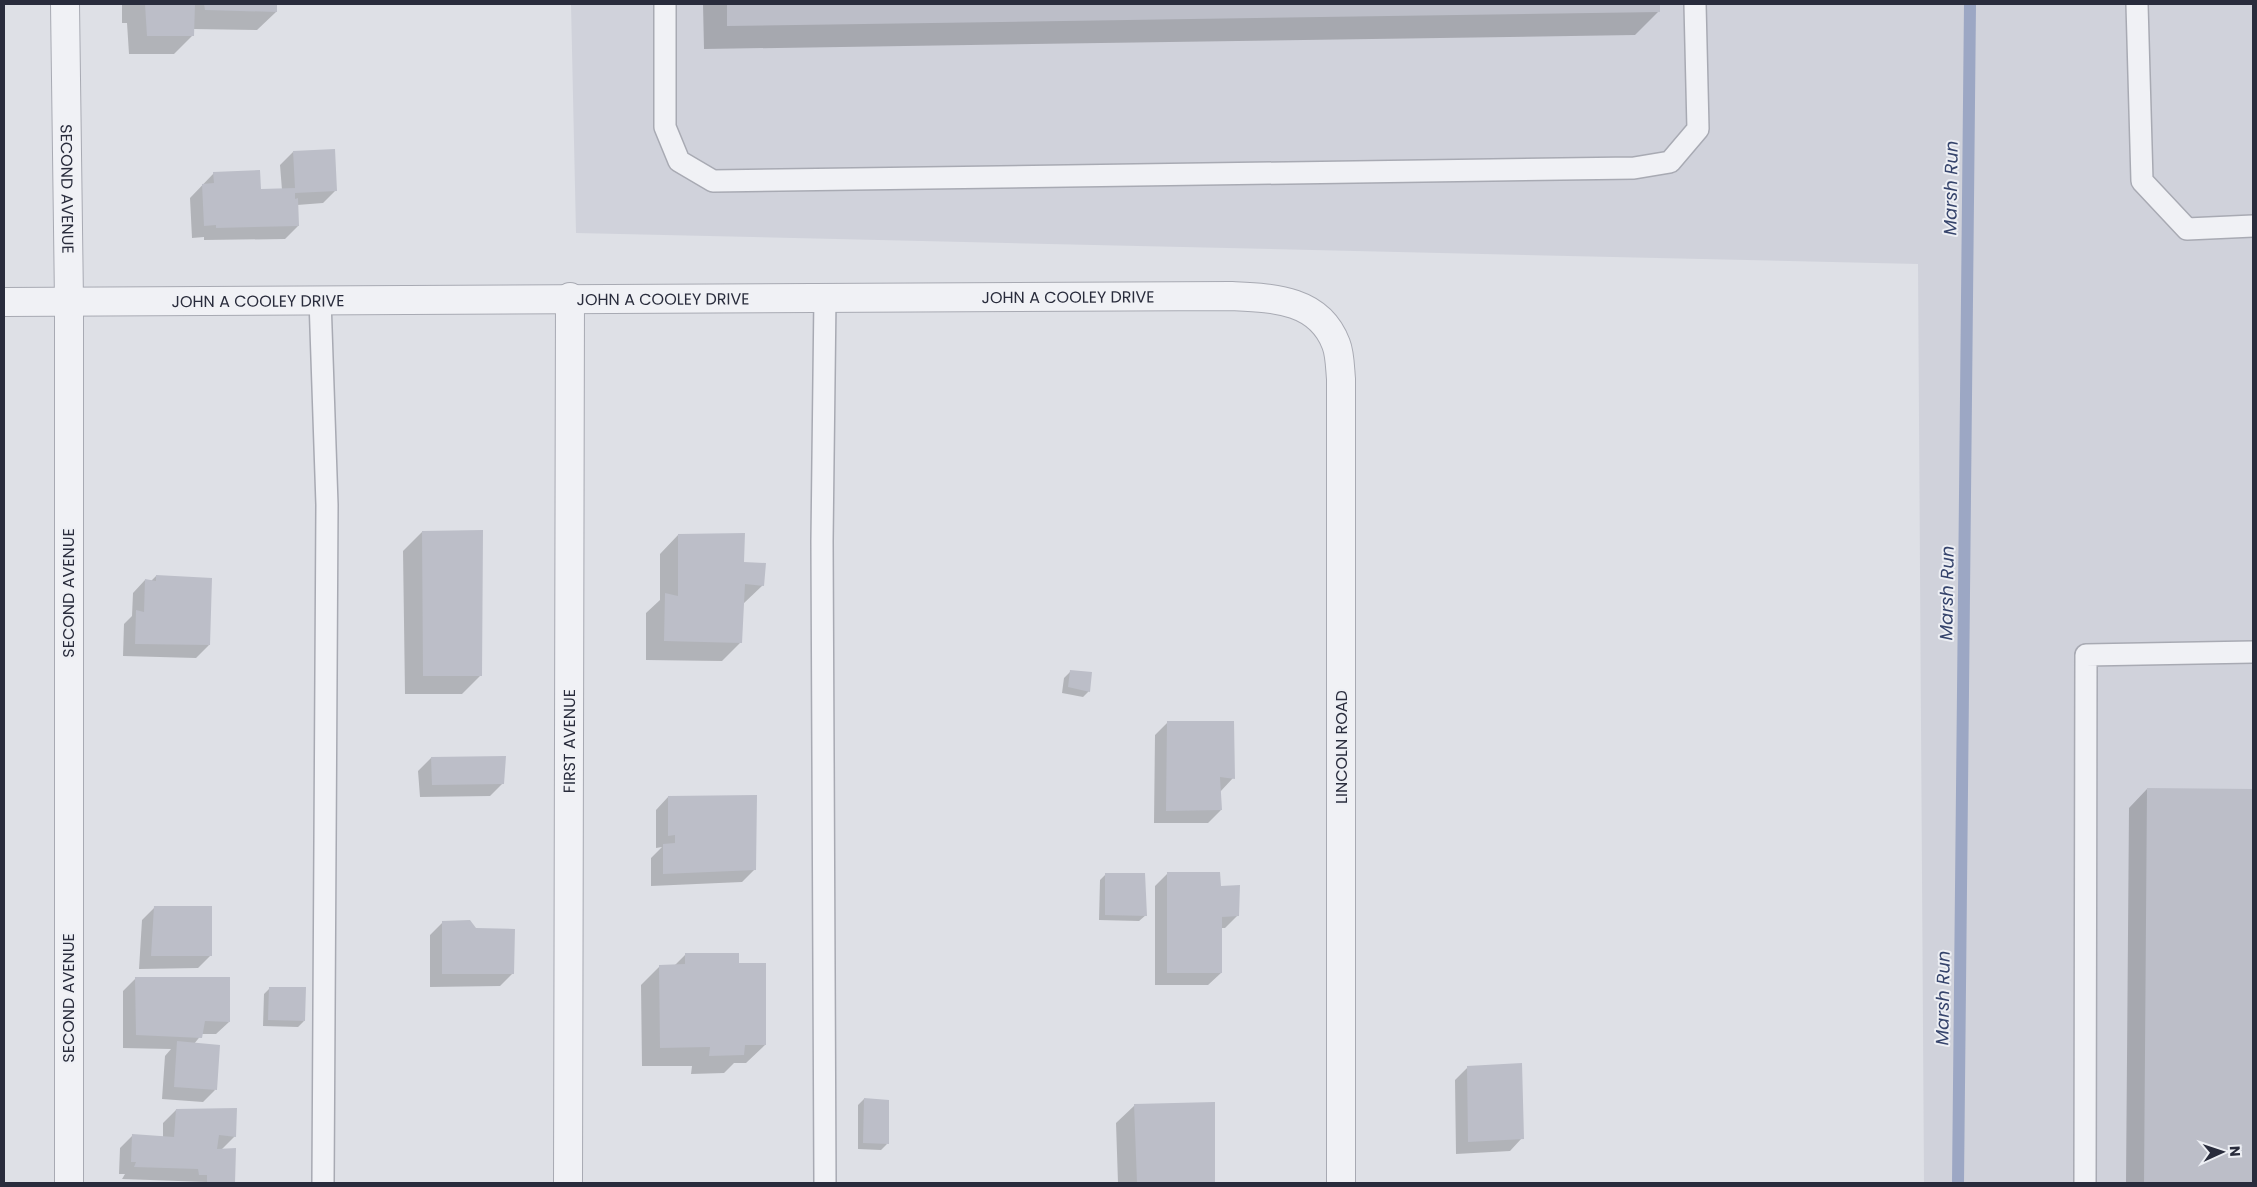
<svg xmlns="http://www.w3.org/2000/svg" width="2257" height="1187" font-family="Poppins,sans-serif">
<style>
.built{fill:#d0d2db}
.shadow{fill:#0003}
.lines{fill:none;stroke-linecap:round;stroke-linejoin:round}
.stream{stroke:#9ca7c4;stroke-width:12}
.building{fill:#bcbec8}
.service-casing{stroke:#a8aab3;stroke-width:24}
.minor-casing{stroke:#a8aab3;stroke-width:30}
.service{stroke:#f0f1f5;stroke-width:21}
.minor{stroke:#f0f1f5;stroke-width:28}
.labels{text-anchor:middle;stroke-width:4;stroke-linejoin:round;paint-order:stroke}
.street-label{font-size:16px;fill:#292c3c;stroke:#edeff4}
.water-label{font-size:18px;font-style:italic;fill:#36446c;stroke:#edeff4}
</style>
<rect width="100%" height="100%" fill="#dee0e6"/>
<path class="built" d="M571,4H2253V1183H1924L1918,264L576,233Z"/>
<path class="shadow" d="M122,4H276V12L257,30L193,29V35L174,54H129L127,23H122Z
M703,4H1659V11L1635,35L704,49Z
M293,152L335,191L323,203L297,205L298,226L285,239L204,240V237L192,238L190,198L214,173L260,191L282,190L280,165Z
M422,532L481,675L462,694H405L403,551Z
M678,535L742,563L763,585L743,604L741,642L722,661L646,660V613L660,600V554Z
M156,576L209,645L196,658L123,656L124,624L132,616L133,593L145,580L151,581Z
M1070,672L1089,691L1083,697L1062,693L1064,678Z
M1168,722L1233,778L1220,792L1221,810L1208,823H1154L1155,735Z
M431,758L503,783L490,796L420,797L418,771Z
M2147,789L2253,790V1183H2126L2129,808Z
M668,797L755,869L742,882L651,886V858L662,847L656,848V810Z
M1106,874L1146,915L1139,921L1099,920L1100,880Z
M1167,874L1219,887L1238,915L1225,928H1221V973L1208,985H1155V886Z
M155,907L211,955L198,968L139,969L142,920Z
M443,922L513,973L500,986L430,987V935Z
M685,955L765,1045L746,1063H734L724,1073L691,1074L692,1066H642L641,985L660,966L675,965Z
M136,978L229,1022L216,1034H202L194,1044L215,1090L203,1102L162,1099L165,1056L171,1049L123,1048V991Z
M270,988L304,1021L298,1027L263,1026L264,994Z
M1468,1067L1522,1138L1510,1151L1456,1154L1455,1080Z
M864,1099L887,1144L881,1150L858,1149V1105Z
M1214,1103V1183H1118L1116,1123L1135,1105Z
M176,1110L235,1136L221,1150L235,1149L234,1183L122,1179L125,1174H119L120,1148L133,1135L163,1137V1123Z"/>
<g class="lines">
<path class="stream" d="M1958,1183L1970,4"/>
</g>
<path class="building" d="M145,4H195L194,36H147Z
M204,4H277V12L205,10Z
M727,4H1660V12L727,26Z
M335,149L337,191L295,193V199L298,198L299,226L216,228V225L204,226L202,184L214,183L213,172L260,170L261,189L295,188L293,151Z
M483,530L482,676H423L422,531Z
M745,533L744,562L766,563L764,586L745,584L742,643L664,641L665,593L678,596V534Z
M156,575L212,578L210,645L135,644L136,610L144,612L145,579L156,581Z
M1070,670L1092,672L1090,692L1068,687Z
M1167,721H1234L1235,779L1220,777L1222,810L1166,811Z
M506,756L504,784L432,785L431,757Z
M2147,788L2253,789V1183H2144Z
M757,795L756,870L663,874V844L675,843V835L668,836V796Z
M1167,872H1220L1221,886L1240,885L1239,916L1222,917V973H1167Z
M1105,873H1145L1147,916L1105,915Z
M154,906H212V956H151Z
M470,920L476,928L515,929L514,974H442V921Z
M685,953H739V963H766V1045H745L744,1055L709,1056L710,1047L660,1048L659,965L685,964Z
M135,977H230V1022L205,1021L202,1038L136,1035Z
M269,987H306L305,1021L268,1020Z
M177,1041L220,1045L217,1090L174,1087Z
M1522,1063L1524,1139L1468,1142L1467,1066Z
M864,1098L889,1100V1144L863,1143Z
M1215,1102V1183H1137L1134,1104Z
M237,1108L236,1137L219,1135L217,1149L236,1148L235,1183H207V1175H199L198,1169L134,1167L136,1162H131L132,1134L174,1137L176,1109Z"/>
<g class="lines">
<defs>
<path id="service" d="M665,4V127L679,161L713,181L1634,168L1670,162L1698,129L1695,4
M2137,4L2142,181L2187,229L2253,226
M320,299L327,505L323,1183
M825,1183L822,541L825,297
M2085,1183L2086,655L2253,652"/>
<g id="minor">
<path id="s1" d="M65,4L69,302V1183"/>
<path id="s2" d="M4,302L1232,296C1273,298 1319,299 1336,344C1340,354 1340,368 1341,379V1183"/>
<path id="s3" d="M568,1183L570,297"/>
</g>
</defs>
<use href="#service" class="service-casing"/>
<use href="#minor" class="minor-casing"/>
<use href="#service" class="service"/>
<use href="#minor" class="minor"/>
</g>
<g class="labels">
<g class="street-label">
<text dy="6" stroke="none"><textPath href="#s1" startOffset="185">SECOND AVENUE</textPath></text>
<text dy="6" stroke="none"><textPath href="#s2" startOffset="1064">JOHN A COOLEY DRIVE</textPath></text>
<text dy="6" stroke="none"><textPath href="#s2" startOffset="659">JOHN A COOLEY DRIVE</textPath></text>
<text dy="6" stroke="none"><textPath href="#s2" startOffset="254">JOHN A COOLEY DRIVE</textPath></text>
<text transform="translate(68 593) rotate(-90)" y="6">SECOND AVENUE</text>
<text dy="6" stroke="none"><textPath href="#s3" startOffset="442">FIRST AVENUE</textPath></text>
<text transform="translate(1341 747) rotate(-90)" y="6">LINCOLN ROAD</text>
<text transform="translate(68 998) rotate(-90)" y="6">SECOND AVENUE</text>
</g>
<g class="water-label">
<text transform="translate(1951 188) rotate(-89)" y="6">Marsh Run</text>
<text transform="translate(1947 593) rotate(-89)" y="6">Marsh Run</text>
<text transform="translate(1943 998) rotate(-89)" y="6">Marsh Run</text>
</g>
</g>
<rect width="2257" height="1187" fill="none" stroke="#292c3c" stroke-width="10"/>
<g transform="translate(2222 1152) rotate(87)" stroke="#edeff4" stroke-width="4" paint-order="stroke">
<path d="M0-4L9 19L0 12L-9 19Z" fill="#292c3c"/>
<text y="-8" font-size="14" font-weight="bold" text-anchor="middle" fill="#292c3c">N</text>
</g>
</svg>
